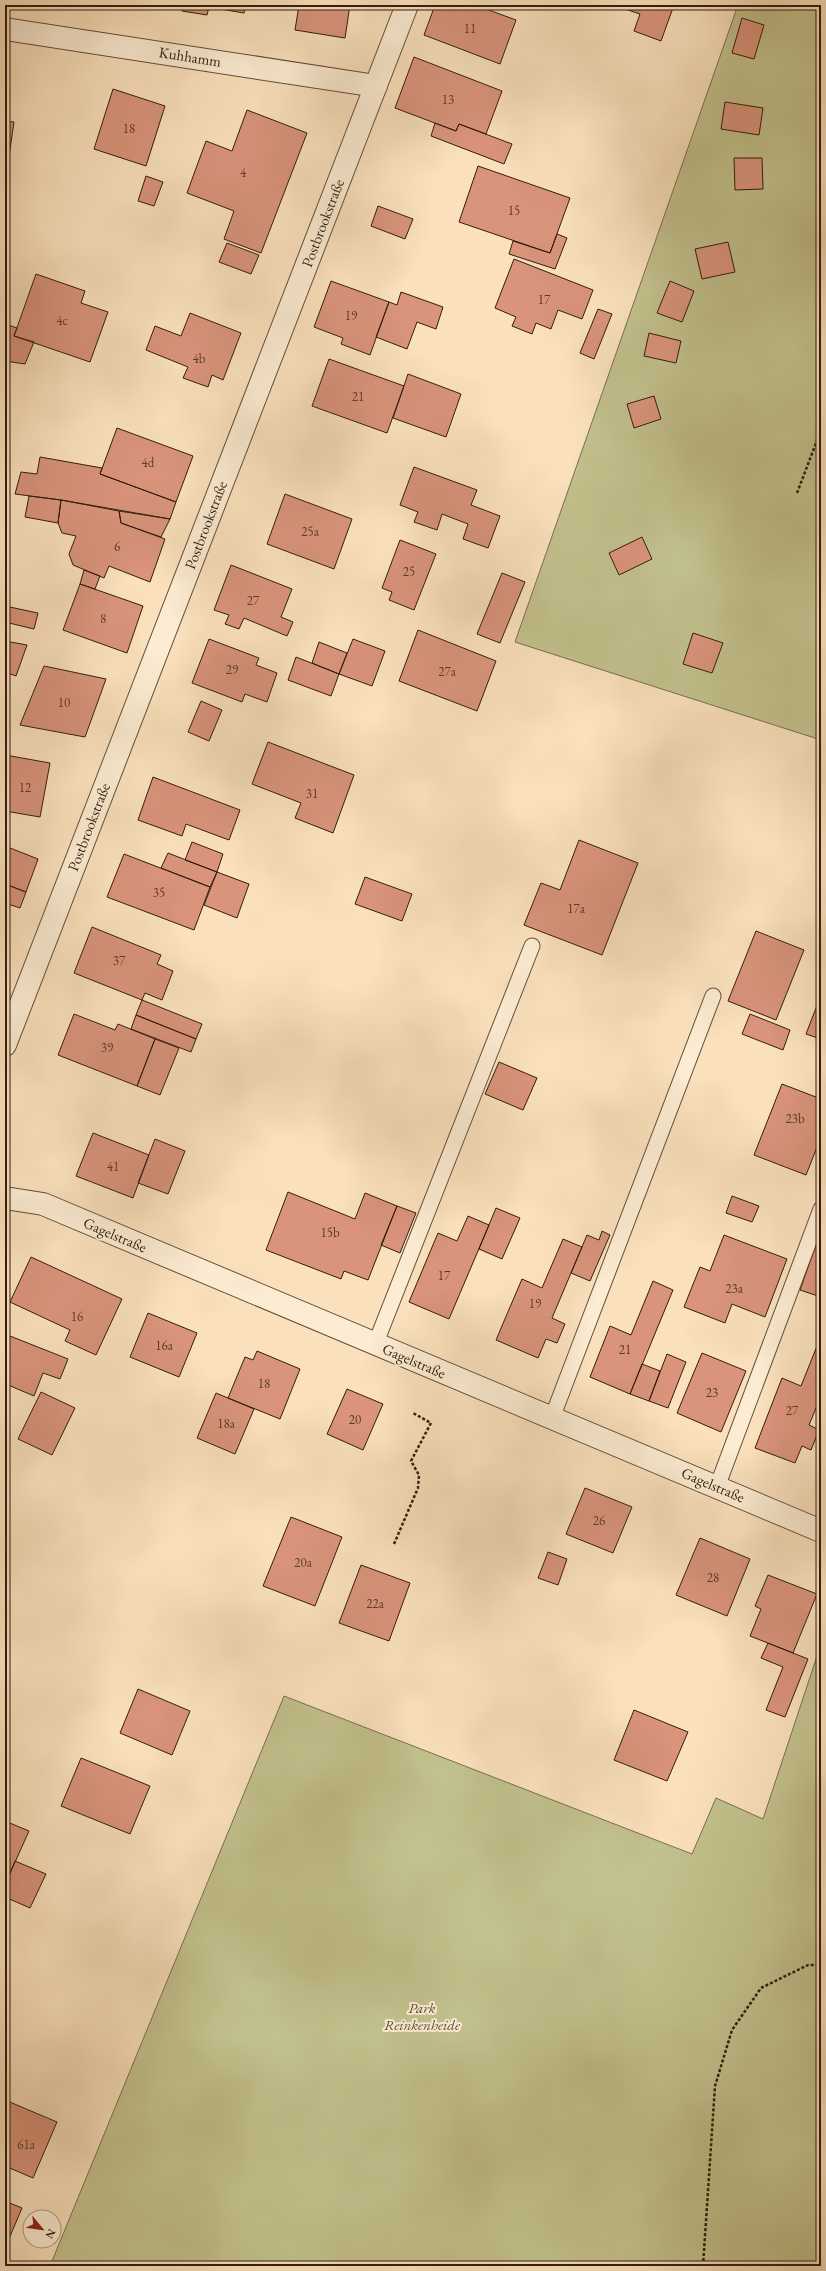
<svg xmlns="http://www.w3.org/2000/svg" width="826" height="2271" font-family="'EB Garamond',serif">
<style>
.green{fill:#c2c18d;stroke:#7a6e4e}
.building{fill:#d9947b;stroke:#321c0f}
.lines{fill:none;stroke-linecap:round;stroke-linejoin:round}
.service-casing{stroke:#644d3a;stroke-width:17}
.minor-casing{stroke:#644d3a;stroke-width:24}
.path{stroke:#321c0f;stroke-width:2.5;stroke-dasharray:3 2;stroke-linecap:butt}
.service{stroke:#fcecd3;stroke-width:15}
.minor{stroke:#fcecd3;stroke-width:22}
.labels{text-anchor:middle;stroke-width:4;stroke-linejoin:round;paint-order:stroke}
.number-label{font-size:13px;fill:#5c3a2a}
.street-label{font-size:15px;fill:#321c0f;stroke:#fcecd3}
.park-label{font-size:15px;font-style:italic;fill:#5d4e35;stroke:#fcecd3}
</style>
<rect width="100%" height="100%" fill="#fae1bc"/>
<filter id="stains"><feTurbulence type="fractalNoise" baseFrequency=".005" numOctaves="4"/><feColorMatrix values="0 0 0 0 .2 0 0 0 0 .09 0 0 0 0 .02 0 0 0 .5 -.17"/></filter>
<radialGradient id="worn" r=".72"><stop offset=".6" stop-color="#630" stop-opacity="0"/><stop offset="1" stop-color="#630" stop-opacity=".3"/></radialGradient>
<path class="green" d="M738,5H821V740L515,642Z
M821,1644V2266H50L284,1696L692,1854L716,1798L763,1819Z"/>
<path class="building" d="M183,5H246L244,13L209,7L207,15L182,11Z
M299,5H350L345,38L295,30Z
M435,5H475L516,20L500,64L424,35Z
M626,5H674L661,41L634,31L640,14L625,9Z
M742,18L764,25L754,59L732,53Z
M414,57L502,91L486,134L459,124L456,131L395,108Z
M113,89L165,106L146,166L94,149Z
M725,102L763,108L759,135L721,129Z
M247,110L307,133L261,253L224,239L234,211L187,193L206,141L232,151Z
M5,121L14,122L5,183Z
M435,123L456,131L459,124L512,144L504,164L431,136Z
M734,158H762L763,189L735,190Z
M478,166L570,198L550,253L459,222Z
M146,176L163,182L154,206L138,201Z
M378,206L413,219L405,239L371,226Z
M557,234L567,238L555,269L509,254L513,241L550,253Z
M728,242L735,272L702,279L695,249Z
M227,243L259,255L251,274L219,262Z
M514,259L593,290L582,319L558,310L551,329L536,323L532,334L512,326L516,317L495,308Z
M36,274L85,291L81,303L108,312L90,362L14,336Z
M331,281L389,302L370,355L341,344L343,338L314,327Z
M670,281L694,291L682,322L657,313Z
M401,292L443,307L436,329L417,322L407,349L376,337L389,302L397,305Z
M598,309L612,314L594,359L580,353Z
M190,313L241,333L223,380L212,375L208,387L183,378L188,367L146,350L155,326L181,336Z
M5,324L17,328L14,336L34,342L25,364L5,361Z
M649,333L681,341L676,363L644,356Z
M329,359L404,386L387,433L312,406Z
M408,374L461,394L446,437L393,418Z
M654,396L661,419L634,428L627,404Z
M117,428L193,456L176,502L100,474Z
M40,457L102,468L100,474L176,502L170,519L61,500L15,494L21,472L37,474Z
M414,467L477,490L471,505L500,516L488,548L463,539L468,524L442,514L437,530L414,522L418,512L400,505Z
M285,494L352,519L334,569L267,544Z
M29,496L61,500L58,523L25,517Z
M61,500L119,511L121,523L165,539L150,582L109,566L104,578L73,565L69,554L76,536L62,533L58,523Z
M119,511L170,519L161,537L121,523Z
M642,537L652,559L619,575L609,553Z
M400,540L436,554L414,610L389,600L392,592L382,588Z
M231,565L292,589L281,617L293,622L287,636L244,618L239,629L225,624L229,615L214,610Z
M84,570L100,576L95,589L80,584Z
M502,573L525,582L500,643L477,634Z
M80,584L143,606L127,653L63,630Z
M5,606L38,613L34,629L5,622Z
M418,630L496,661L477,711L399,681Z
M693,633L723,643L712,673L683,664Z
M209,639L259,658L256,665L277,673L267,702L245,694L242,702L192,683Z
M353,639L385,651L372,686L339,674Z
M5,641L27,645L16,676L5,672Z
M319,642L347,653L339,674L312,663Z
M296,657L339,674L331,696L288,680Z
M44,666L106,679L85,737L20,725Z
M201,701L222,710L209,741L188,732Z
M268,742L354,775L333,833L295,818L301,803L252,784Z
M5,755L50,763L40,817L5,811Z
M153,777L240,810L229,840L186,824L182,836L138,820Z
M579,840L638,863L602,955L524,925L541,883L560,890Z
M192,842L223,854L217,872L185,860Z
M5,846L38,859L26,892L5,884Z
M168,853L217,872L210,887L161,868Z
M124,854L210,887L194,930L107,897Z
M217,872L249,884L237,918L204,905Z
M365,877L412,894L402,921L355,904Z
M5,884L26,892L20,908L5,903Z
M92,927L161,955L157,964L173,971L162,1000L145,993L142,1000L74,973Z
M756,931L804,950L776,1020L728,1001Z
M821,995V1039L806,1034Z
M142,1000L202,1024L196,1039L136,1015Z
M74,1014L115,1030L118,1024L155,1039L137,1086L58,1055Z
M750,1014L790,1030L783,1050L742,1034Z
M136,1015L196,1039L191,1052L131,1029Z
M155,1039L179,1048L160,1095L137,1086Z
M499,1062L537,1078L523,1110L485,1094Z
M782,1084L821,1099V1137L806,1175L754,1155Z
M93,1133L149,1155L133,1198L76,1176Z
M155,1139L185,1151L168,1194L138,1183Z
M288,1192L355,1219L365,1193L397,1206L368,1280L344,1271L341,1279L266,1250Z
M732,1196L759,1206L752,1222L726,1213Z
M397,1206L416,1213L400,1253L381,1245Z
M496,1208L520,1218L502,1259L479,1249Z
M468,1216L489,1225L449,1319L409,1302L438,1233L457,1241Z
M602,1231L610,1235L590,1281L571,1273L587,1235L599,1240Z
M724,1235L787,1259L765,1317L732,1304L725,1323L684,1307L700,1267L710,1271Z
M563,1239L582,1247L552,1318L565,1324L557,1343L546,1339L538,1358L496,1340L522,1279L542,1288Z
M817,1242L821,1243V1297L800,1290Z
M31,1257L122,1299L96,1355L65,1341L70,1330L10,1302Z
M653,1281L673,1290L630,1394L590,1377L610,1326L631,1335Z
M148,1313L197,1333L179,1377L130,1357Z
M5,1334L68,1359L60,1379L43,1373L34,1396L8,1385L5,1392Z
M819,1341H821V1396L809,1425L819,1430L811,1450L802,1446L795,1463L755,1448L782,1378L801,1386Z
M257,1351L300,1369L280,1419L228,1398L245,1357L253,1360Z
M702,1353L746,1371L721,1432L677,1413Z
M667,1354L686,1362L668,1408L649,1401Z
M642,1364L660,1371L649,1401L630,1394Z
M347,1389L383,1404L363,1450L327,1434Z
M41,1392L75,1408L52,1455L18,1439Z
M216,1393L254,1409L235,1454L197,1438Z
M585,1488L632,1507L613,1553L566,1534Z
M291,1517L342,1537L315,1606L263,1586Z
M700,1538L750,1559L727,1616L676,1595Z
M548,1552L567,1559L558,1585L538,1578Z
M361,1565L410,1583L389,1641L339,1623Z
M768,1575L817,1594L793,1653L750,1636L761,1609L755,1606Z
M768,1643L808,1659L785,1717L766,1710L783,1667L761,1658Z
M138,1689L190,1711L172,1755L120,1733Z
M634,1710L688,1732L667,1781L614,1760Z
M81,1758L150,1786L130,1834L61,1806Z
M5,1821L29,1831L7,1880L5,1879Z
M15,1861L46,1874L30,1908L5,1897V1879L7,1880Z
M5,2100L57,2122L33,2178L5,2166Z
M5,2201L22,2208L5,2248Z"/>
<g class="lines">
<defs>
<path id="service" d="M375,1345L532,946
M552,1418L713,996
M717,1487L821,1209"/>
<path id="minor" d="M5,29L376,86
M5,1045L407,5
M5,1198L43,1204L821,1531"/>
</defs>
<use href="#service" class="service-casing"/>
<use href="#minor" class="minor-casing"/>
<path class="path" d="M797,493L821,430
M394,1544L418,1488L419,1475L411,1461L431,1423L413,1413
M703,2266L715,2086L732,2030L761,1988L808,1965H821"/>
<use href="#service" class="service"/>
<use href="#minor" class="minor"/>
</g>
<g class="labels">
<g class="number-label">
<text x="470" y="33">11</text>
<text x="448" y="104">13</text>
<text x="129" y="133">18</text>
<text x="243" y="177">4</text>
<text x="514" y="215">15</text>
<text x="544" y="304">17</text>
<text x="351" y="320">19</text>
<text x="62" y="325">4c</text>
<text x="199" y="363">4b</text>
<text x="358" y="401">21</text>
<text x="148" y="467">4d</text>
<text x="310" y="536">25a</text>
<text x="117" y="551">6</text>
<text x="409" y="576">25</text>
<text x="253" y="605">27</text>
<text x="103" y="623">8</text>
<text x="232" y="674">29</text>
<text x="447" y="676">27a</text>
<text x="64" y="707">10</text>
<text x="25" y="792">12</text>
<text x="312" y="798">31</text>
<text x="159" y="897">35</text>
<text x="576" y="913">17a</text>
<text x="119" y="965">37</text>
<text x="107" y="1052">39</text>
<text x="795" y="1123">23b</text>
<text x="113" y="1171">41</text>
<text x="330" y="1237">15b</text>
<text x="444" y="1280">17</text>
<text x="734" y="1293">23a</text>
<text x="535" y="1308">19</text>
<text x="77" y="1321">16</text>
<text x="164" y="1350">16a</text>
<text x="625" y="1354">21</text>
<text x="264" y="1388">18</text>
<text x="712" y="1397">23</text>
<text x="792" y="1415">27</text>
<text x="355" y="1424">20</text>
<text x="226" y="1428">18a</text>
<text x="599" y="1525">26</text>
<text x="303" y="1567">20a</text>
<text x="713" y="1582">28</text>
<text x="375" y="1608">22a</text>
<text x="26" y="2149">61a</text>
</g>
<g class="street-label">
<text transform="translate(190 57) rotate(9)" y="5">Kuhhamm</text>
<text transform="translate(323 223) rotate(-69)" y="5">Postbrookstraße</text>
<text transform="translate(206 525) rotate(-69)" y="5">Postbrookstraße</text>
<text transform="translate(89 827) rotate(-69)" y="5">Postbrookstraße</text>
<text transform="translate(115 1235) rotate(23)" y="5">Gagelstraße</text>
<text transform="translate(414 1361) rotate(23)" y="5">Gagelstraße</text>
<text transform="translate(713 1485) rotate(23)" y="5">Gagelstraße</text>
</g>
<g class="park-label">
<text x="422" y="2013">Park<tspan x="422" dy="17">Reinkenheide</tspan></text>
</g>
</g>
<rect width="826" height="2271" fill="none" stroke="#fae1bc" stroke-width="20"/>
<rect x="6" y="6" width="814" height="2259" fill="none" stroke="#321c0f" stroke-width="2"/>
<rect x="10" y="10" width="806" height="2251" fill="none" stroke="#321c0f"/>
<g transform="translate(42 2229) rotate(119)"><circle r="19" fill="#fcecd3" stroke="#ab9985"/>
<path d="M0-3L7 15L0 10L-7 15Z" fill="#8f2418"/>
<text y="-6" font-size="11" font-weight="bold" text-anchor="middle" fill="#321c0f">N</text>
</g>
<rect width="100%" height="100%" filter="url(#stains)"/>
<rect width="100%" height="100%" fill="url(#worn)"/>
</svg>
